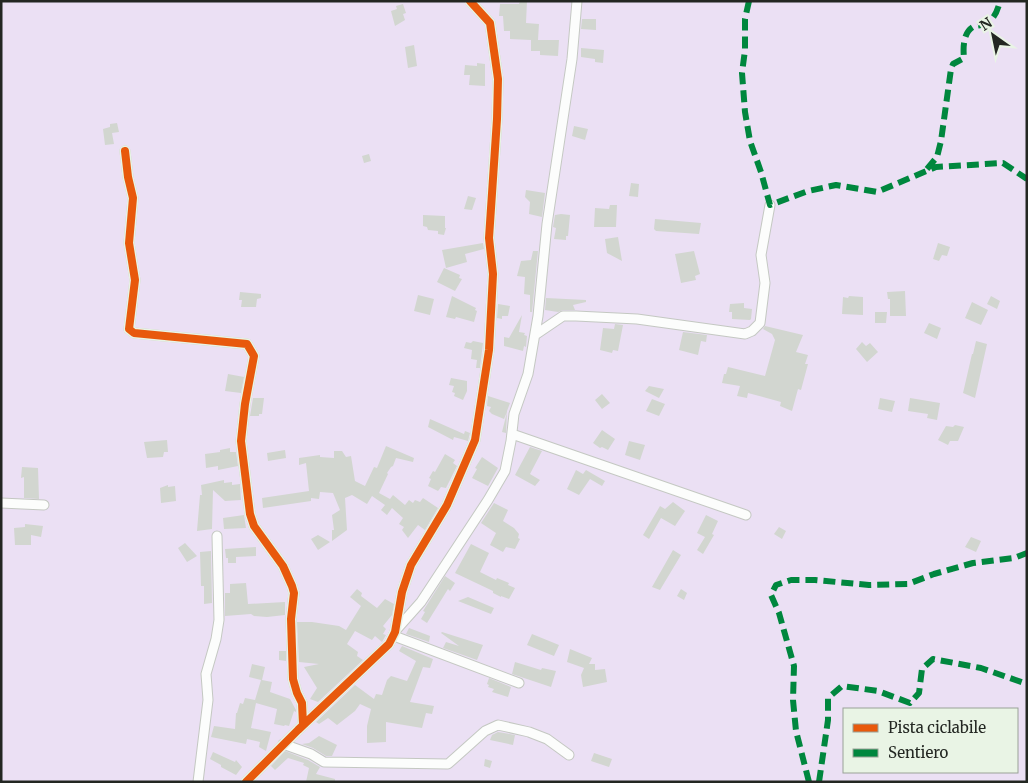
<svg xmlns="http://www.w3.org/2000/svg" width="1028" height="783" font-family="Merriweather,serif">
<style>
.green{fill:#ebe0f4;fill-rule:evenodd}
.building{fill:#d2d6d0}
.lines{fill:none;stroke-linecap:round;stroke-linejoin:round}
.street-casing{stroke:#c4c8c2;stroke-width:11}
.street{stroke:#fcfdfc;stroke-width:9}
.quiet{stroke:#00873e;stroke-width:6;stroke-dasharray:12 6;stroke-linecap:butt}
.cycleway-casing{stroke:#e9f4e5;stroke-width:11}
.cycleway{stroke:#e8590c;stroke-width:8}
</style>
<rect width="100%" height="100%" fill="#eaf0e8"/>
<path class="green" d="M1,1H1027V782H1ZM844,709H1017V772H844Z"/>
<path class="building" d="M520,1H527L526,23L539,24L538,40H559L558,56L540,55V51H531V40L510,39V31H504L503,16H499L500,4H519Z
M403,4L406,13L403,14L405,20L395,26L391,11L397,9L396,6Z
M582,19H596V30L581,29Z
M414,45L417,66L408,68L405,47Z
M581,48L604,50L603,63L595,62V59L581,57Z
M477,63L485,64V86L469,85L470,75H464L465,65L477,66Z
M117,123L119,132L112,133L114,144L105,145L103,129L110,127V124Z
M574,126L588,129L585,140L572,136Z
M369,154L371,161L364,163L362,156Z
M631,183L639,184L638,197L629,196Z
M526,190L545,193L542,217L529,214L530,202L525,197Z
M468,196L476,198L472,210L464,209Z
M610,205H617L616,227H594L595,208L609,209Z
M561,214L570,215L568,236H566V240L554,239L556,228L553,227L555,215Z
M423,215L445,216V228H446L444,235L438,234V231L428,230L427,227L423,226Z
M655,219L701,223L699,234L656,231L654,229Z
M618,237L622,261L607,253L605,239Z
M483,243L484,249L465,254L467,262L446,268L442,250Z
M938,243L950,247L947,256L942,255L939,261L933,259Z
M533,251H538L532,312H530V295L524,294L525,277L517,276L521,261L531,260Z
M694,251L700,274L695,276L696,280L681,283L675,254Z
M444,268L460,275L459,278L462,279L455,291L437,282Z
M905,291L906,316H890V299H888L887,292Z
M240,292L261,294V298L257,299L256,307H241L242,300H239Z
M418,295L434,299L430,315L414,311Z
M452,296L476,308L475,310L477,311L474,322L456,317L455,319L446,317Z
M849,296L863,297V315L842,314L843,297L848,298Z
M991,296L1000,301L997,309L987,304Z
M546,298L586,300V302L573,305L575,310H563L558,312L545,310Z
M972,302L988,310L981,325L965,318Z
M744,303V308L752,309L751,319L750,320L732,319V312H729L730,304Z
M498,304L510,306L508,316H502V319L497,318Z
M875,312H887L886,323H875Z
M522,315L519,332L525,333L524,335L527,336L526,347L524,346L523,351L504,346V337L509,338Z
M929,323L941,328L937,339L924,333Z
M615,324L623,325L618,351L613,350L612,353L600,350L603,328L614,329Z
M765,326L803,335L796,352L808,355L805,364H808L801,390L798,389L792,411L780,406L781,402L748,393L747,398L737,396L740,386L722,383L724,374H726L728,367L765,376L775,340L772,334L763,329Z
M683,332L707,335L706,342L701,341L698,355L679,350Z
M473,341L483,343L480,368H476L477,360L471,359L472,350L464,348L466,342L471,343Z
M976,341L987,344L975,398L963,393L972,354H973Z
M862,342L866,346L870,343L878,352L867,362L856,349Z
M228,374L244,377L241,393L225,391Z
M451,378L467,381V391L463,400L454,396L455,393L452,392L454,386L449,385Z
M649,386L664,389L659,398L645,391Z
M602,394L610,403L602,409L595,400Z
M488,396L510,403L507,411L506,433L502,432L507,412L504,419L492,414L489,411L491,407L487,406Z
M253,398H264L262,414H259V416H250Z
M880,398L895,401L892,412L878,409Z
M910,398L940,403L937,420L927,418L928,414L908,411Z
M652,399L665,404L659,416L646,411Z
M430,419L464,434L465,431L470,433L468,441L454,437L453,440L428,427Z
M955,425L964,427L958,441H950L948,445L938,440L946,426L953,427Z
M602,430L615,439L608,450L602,447L600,448L593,443Z
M167,440L168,452H164L163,457L147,458L144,442Z
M629,441L645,445L640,460L625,455Z
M386,446L414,458L413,462L396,458L393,466L391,467L387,473L388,474L379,493L390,499L393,495L405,505L409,500L413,503L415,500L420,502L423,498L438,508L425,530L418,525L408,538L402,530L404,527L399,524L403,518L392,508L387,515L381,510L385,505L372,496L367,504L352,495L345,498L347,530L332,541V530H334L332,515L340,510L333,493L320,492L319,499L311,498V501L263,508L262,498L309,491L306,463L299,465V458L320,455V457L334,458V451H342L346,457L351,456L355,481L365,486L374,467L377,468Z
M530,447L542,451L530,474L540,480L535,486L515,475Z
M230,448V452H236L238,466L218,470V466L206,468L205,454L220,452V450Z
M285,450L286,458L268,461L267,453Z
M445,454L455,460L453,463L457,466L446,488L441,487L438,491L428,486L431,479L429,478L433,471L435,472Z
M482,457L498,468L488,486L472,478L477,469L475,468Z
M22,467L38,468L39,499L24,498V477L21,478Z
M576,470L583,474L586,470L605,481L602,486L590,479L579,495L567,489Z
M224,480V483L232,482V485L240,484L241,500L225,501L213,490L212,529L197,531L200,495H202L201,485Z
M168,485V487L175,486L176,501L161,503L160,488Z
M673,502L685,511L675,526L661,518L649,539L643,535L660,506L665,509Z
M494,503L508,510L503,521L514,528L519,534L518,538L520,539L515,549L506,547L503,552L490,545L496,533L481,523Z
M244,515L246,528L224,529L223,518Z
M706,515L718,521L712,534L714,535L703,554L697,550L705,537L697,533Z
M25,524L43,526L41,537L31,535V545H15L14,528L25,527Z
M779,527L786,531L782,539L774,534Z
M318,535L330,542L318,550L311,539Z
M971,537L981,541L976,552L965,547Z
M185,543L197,556L187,562L178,548Z
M471,544L489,553L480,572L496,580L497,578L509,583L508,585L515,588L509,599L501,596V597L493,593V591L455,573Z
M256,547V556L236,557V563H228V558H226L225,549Z
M673,550L681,555L660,590L652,587Z
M211,551L212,603L204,604V586H201L200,552Z
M445,576L455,583L450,591L448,589L427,623L421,619L425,612L423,611Z
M246,583L248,604L285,602V615L267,617L254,616L251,614L225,616V593H230V584Z
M357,589L362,593L361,596L377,608L385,599L394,604L392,615L383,626L386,629L383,634L386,635L382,642L375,636L372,640L355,631L347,644L358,652L357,656L363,660L318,702L310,699L317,688L304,667L319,664L299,662L297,622H312L339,626L346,630L361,606L350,597Z
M681,589L687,593L684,600L677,596Z
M468,597L494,608L491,614L458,601Z
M409,628L430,636L429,642L406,634Z
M442,632L483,645L477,660L443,648L446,642L459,646L441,633Z
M532,634L559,645L554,656L527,645Z
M402,646L433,659L430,668L423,667L410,702L434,706L432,714L426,713L422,728L386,722V742L367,743V726L371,709L360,704L355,711L337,725L328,718L319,724L316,722L355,685L374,699L376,694L382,695L387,680L391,676L407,681L416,661L399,651Z
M570,649L592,658L589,664H595V670L605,669L607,682L583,687L581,675L584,668L567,662Z
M279,651H286V661L279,660Z
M515,662L541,670L542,668L556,671L551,687L512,674Z
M252,664L265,667L262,680L272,682L270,692L290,699L296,710V712L294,711L289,726L285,725L284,726L274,724L277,709L256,703L251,728L271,732L266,751L259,747L260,742L247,739L246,744L211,737L214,726L235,729L236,713H237L240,703L243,704L245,698L255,700L261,680L249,677Z
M489,678L511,687L508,697L492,692L494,689L488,687L489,685L487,684Z
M498,732L515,735L513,745L490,740L492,735Z
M319,736L337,745L332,756H326L313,748L302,744L309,743Z
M285,751L308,760L320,767L316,774L335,779V782H306L309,768L303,765L304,763L288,758L275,770L271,766Z
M213,752L235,762L236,760L242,767L236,775L221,767V765L210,759Z
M594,753L612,759L609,767L591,761Z
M485,759L492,761L490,768L484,766Z"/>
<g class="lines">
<defs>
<path id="street" d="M125,151L128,177L133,198L129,243L135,280L129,329L134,333L247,344L254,356L245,404L241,441L250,514L254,526L283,566L292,586L294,593L291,619L293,679L297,693L302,703L303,724
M535,335L563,316H576L637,319L745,334L752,331L760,323L765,283L761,255L770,205
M512,434L746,515
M1,503L44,505
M396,630L421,602L488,500L505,471L511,441L514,414L528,374L538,316L547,224L572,59L577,1
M394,636L519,683
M283,744L311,754L324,762L448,764L485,731L498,725L529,732L547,739L569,755
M198,782L208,700L206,674L216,639L219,620L217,536
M246,782L298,730L389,644L395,632L402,592L411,565L447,505L475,440L489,350L493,274L489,238L497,119L498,79L490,23L470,1"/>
</defs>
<use href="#street" class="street-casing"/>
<use href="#street" class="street"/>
<path class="quiet" d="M749,1L745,19V50L742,73L745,112L750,141L761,172L770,205L808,191L836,185L877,192L936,167L1003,163L1027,179
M927,169L937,157L941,141L951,69L953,64L964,58C963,48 963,33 973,27C977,25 983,26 988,22C995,18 998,9 1000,1
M809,782L796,731L793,700L794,666L779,613L771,595L776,585L791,580H815L869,585L908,584L934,574L973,563L1014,558L1027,553
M819,782L828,720V698L842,686L878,691L910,703L919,693L922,669L933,659L981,668L1027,684"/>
<defs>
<path id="cycleway" d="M125,151L128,177L133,198L129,243L135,280L129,329L134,333L247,344L254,356L245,404L241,441L250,514L254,526L283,566L292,586L294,593L291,619L293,679L297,693L302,703L303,724
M246,782L298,730L389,644L395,632L402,592L411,565L447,505L475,440L489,350L493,274L489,238L497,119L498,79L490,23L470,1"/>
</defs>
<use href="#cycleway" class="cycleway-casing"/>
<use href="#cycleway" class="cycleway"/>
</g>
<rect width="1028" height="783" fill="none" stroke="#232722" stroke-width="5"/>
<rect x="843" y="708" width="175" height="65" fill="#e9f4e5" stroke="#9aa297"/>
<rect x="853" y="724" width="25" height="8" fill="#e8590c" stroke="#9aa297"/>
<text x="888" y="733" font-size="15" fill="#232722">Pista ciclabile</text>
<rect x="853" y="749" width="25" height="8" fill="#00873e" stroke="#9aa297"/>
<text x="888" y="758" font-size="15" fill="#232722">Sentiero</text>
<g transform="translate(993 35) rotate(327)" stroke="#e9f4e5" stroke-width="4" paint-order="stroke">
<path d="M0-4L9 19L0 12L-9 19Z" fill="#232722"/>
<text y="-8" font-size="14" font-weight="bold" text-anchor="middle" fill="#232722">N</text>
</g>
</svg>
